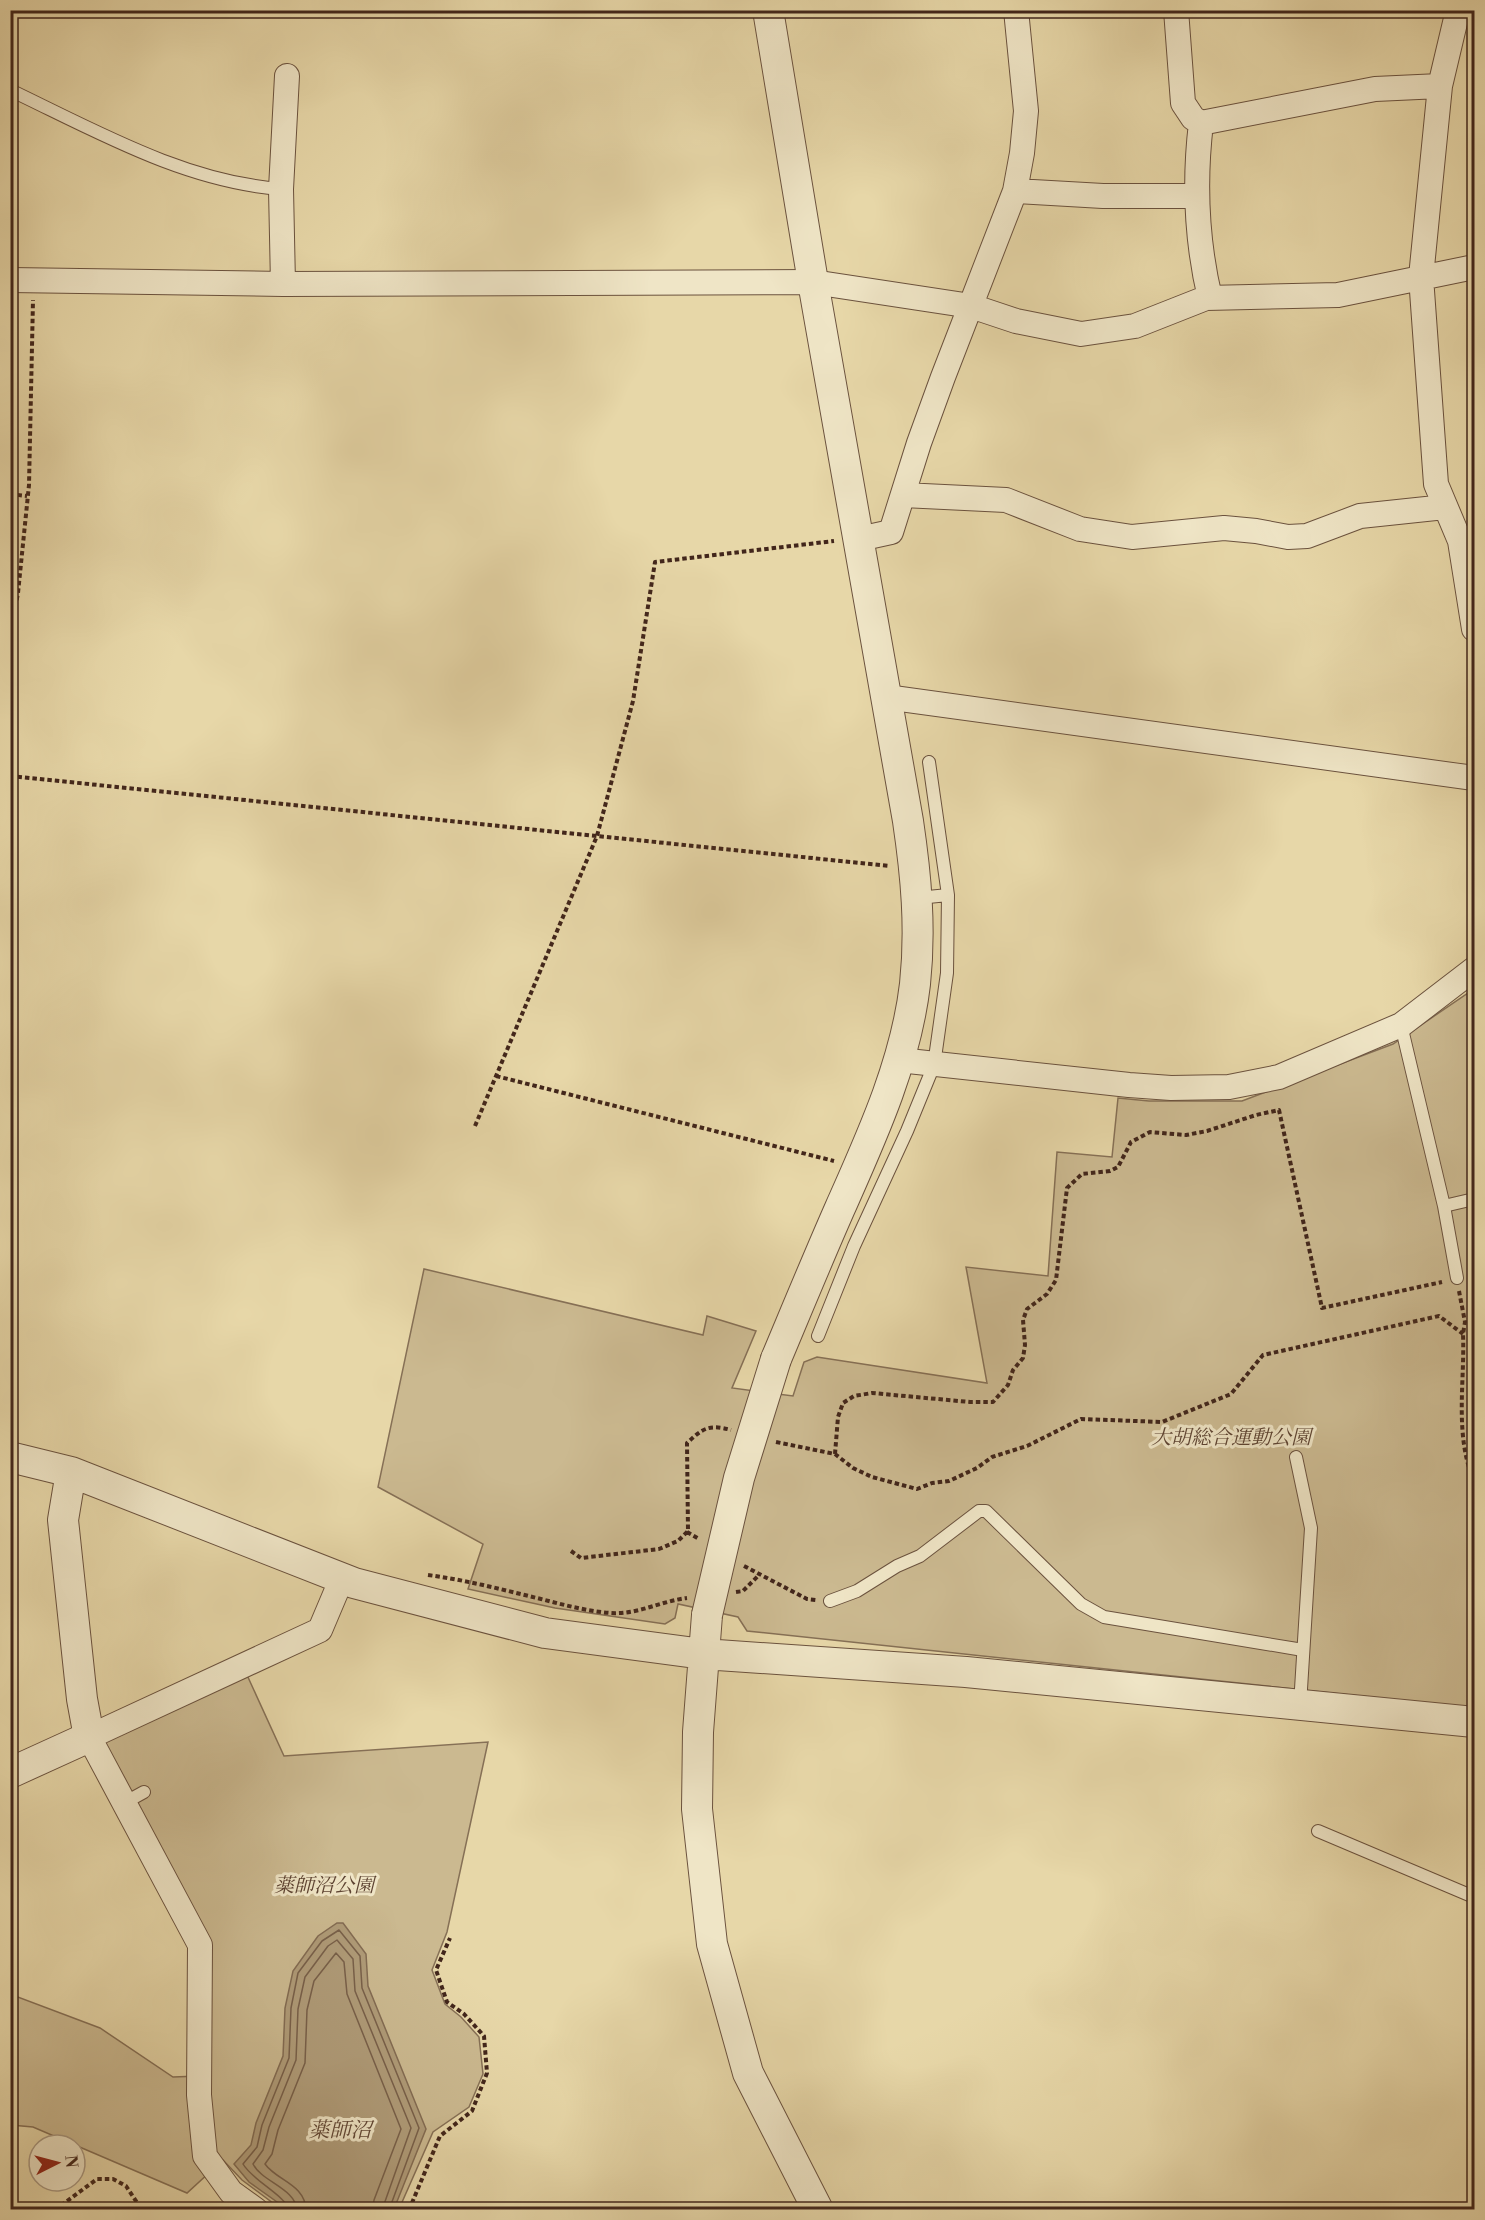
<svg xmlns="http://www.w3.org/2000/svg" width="1485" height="2220" font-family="'Libre Bodoni','Noto Serif JP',serif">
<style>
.green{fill:#cbb990;stroke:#867056;stroke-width:1.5}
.water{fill:#af9b78;stroke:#836c53;stroke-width:1.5}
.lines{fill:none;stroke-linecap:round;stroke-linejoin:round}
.shore{stroke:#78604a;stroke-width:1.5}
.service-casing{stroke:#6b523e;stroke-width:14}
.minor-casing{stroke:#6b523e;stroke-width:26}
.tertiary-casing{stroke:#6b523e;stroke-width:32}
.path{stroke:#42261b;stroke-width:4;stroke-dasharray:4.5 3;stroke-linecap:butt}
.service{stroke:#efe5c6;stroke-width:12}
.minor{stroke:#efe5c6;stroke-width:24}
.tertiary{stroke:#efe5c6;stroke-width:30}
.tertiary-bridge-casing{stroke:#6b523e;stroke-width:32;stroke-linecap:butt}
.tertiary-bridge{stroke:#efe5c6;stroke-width:30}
.labels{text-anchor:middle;stroke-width:6;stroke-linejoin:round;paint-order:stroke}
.park-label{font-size:20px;font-style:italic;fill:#5d4332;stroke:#efe5c6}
.water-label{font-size:21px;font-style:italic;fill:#634937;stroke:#efe5c6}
</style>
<rect width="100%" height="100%" fill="#e7d7a8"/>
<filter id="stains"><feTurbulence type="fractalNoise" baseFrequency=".00333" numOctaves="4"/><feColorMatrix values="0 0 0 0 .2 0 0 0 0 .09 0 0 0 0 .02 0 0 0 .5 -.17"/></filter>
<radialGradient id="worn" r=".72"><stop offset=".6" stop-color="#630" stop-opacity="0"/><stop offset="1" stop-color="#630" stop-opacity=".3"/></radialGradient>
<path class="green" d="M1474,989V1708L747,1631L738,1617L678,1604L675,1618L665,1624L555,1608L468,1589L483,1544L378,1487L424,1269L703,1335L707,1316L756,1331L732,1388L793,1396L804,1362L817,1357L987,1383L966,1267L1048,1276L1057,1152L1112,1157L1118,1098L1149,1101H1242L1393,1044Z
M247,1675L284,1756L488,1742L447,1932L432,1970L445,2004L461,2017L479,2037L483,2074L469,2107L433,2132L399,2209H281L242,2180L223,2160L187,2193L33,2127L11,2125L10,1994L100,2028L173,2077L199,2076L205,1940L104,1742Z"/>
<path class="water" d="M337,1923H343L366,1954L368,1986L426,2129L394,2209H287L249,2182L234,2164L251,2145L256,2123L283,2056L285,2008L293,1971L318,1936Z"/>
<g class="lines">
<path class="shore" d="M289,2210C287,2197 252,2180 243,2164L257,2147L262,2125L289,2058L291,2008L298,1973L322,1941L339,1930L360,1956L362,1988L419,2128L389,2210
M297,2210C295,2188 262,2182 253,2164L263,2150L269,2127L296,2060L298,2009L305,1977L328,1946L337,1940L353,1959L355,1991L411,2128L382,2210
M306,2210C305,2184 277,2181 265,2164L272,2154L278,2130L305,2063L307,2010L314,1981L336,1953L344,1962L347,1994L401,2129L374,2200L373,2210"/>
<defs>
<path id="service" d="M10,90C96,131 185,182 281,189
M918,898L948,895
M1401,1025L1444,1206L1457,1278
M1444,1206L1474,1199
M818,1336L854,1246L907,1131L934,1065L947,973L948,895L929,762
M1296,1457L1311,1528L1300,1705
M830,1601L857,1591L897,1566L920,1556L979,1511H986L1081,1604L1104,1617L1303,1650
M124,1803L144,1792
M1318,1831L1474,1897"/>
<path id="minor" d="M1176,10L1183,103L1193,118L1201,123L1375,89L1440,86
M1458,10L1440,86L1421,277L1436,484L1460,541L1474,629
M1201,123C1194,182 1196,239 1210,298
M1015,191L1103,196H1196
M10,280L283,284L813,282L971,306L1016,321L1081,334L1135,326L1206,298L1338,295L1474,267
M283,284L281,189L287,76
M903,495L1006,500L1080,529L1132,537L1224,528L1256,531L1288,537L1307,536L1360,516L1445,507
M859,539L891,532L919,443L943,377L1015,191L1022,153L1026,111L1016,10
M886,697L1474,778
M899,1060L1129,1085L1171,1088L1229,1087L1279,1077L1401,1025L1474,969
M256,2210L231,2192L205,2156L199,2095L200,1945L89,1737L320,1630L342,1578"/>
<path id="tertiary" d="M768,10L813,282L908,821C916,875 921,928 915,984C906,1062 872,1136 840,1208C818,1258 797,1309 776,1359
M10,1457L71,1472L354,1583L545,1633L703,1654L966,1672L1474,1722
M707,1615L698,1732L697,1809L712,1944L748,2073L818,2210
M10,1773L89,1737L82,1699L63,1520L71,1472"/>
</defs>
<use href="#service" class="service-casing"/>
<use href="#minor" class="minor-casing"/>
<use href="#tertiary" class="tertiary-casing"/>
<path class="path" d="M10,494L27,496
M10,637L18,593L29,485L33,300
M10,776L890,866
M496,1076L834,1161
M475,1126L597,836L633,701L655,562L834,541
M1459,1291L1465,1322L1463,1334C1465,1382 1454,1435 1474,1481
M776,1442L835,1454L853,1468L872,1477L917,1489L932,1483L949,1481L977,1468L992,1457L1027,1446L1081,1419L1162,1422L1231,1394L1263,1355L1439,1316L1463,1334
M835,1454L838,1417L843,1403L854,1396L872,1393L970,1402H993L1008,1385L1013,1370L1023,1358L1025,1345L1023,1320L1027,1309L1047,1294L1056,1280L1067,1188L1082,1174L1110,1171L1118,1167L1131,1142L1150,1132L1186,1135L1207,1131L1256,1115L1279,1110L1322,1308L1442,1282
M687,1532L699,1539
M571,1551L581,1558L659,1549L678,1541L688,1531L687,1443C703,1428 709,1424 731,1430
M744,1566L807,1599L816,1600
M428,1575C466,1580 504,1590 541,1599C564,1605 587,1611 610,1613C637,1615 661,1601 687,1598
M736,1592L743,1591L759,1575
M55,2210L97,2179H113L126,2186L142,2210
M409,2210L440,2136L472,2111L487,2073L484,2036L464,2014L447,2002L436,1970L450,1938"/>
<use href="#service" class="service"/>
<use href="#minor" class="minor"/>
<use href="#tertiary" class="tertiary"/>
<defs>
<path id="tertiary-bridge" d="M707,1615L739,1478L776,1359"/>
</defs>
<use href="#tertiary-bridge" class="tertiary-bridge-casing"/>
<use href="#tertiary-bridge" class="tertiary-bridge"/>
</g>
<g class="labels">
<g class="park-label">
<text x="1231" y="1444">大胡総合運動公園</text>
<text x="324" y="1892">薬師沼公園</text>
</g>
<g class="water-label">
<text x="340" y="2137">薬師沼</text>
</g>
</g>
<rect width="1485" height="2220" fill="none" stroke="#e7d7a8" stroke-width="36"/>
<rect x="12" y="12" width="1461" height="2196" fill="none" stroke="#42261b" stroke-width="3"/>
<rect x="18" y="18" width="1449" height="2184" fill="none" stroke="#42261b" stroke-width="1.5"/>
<g transform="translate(57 2163) rotate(84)"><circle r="28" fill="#efe5c6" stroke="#aa9982" stroke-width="1.5"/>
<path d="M0-4.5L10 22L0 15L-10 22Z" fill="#8f2418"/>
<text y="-9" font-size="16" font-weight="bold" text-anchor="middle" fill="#42261b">N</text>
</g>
<rect width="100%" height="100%" filter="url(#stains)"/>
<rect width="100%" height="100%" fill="url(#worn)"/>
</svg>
